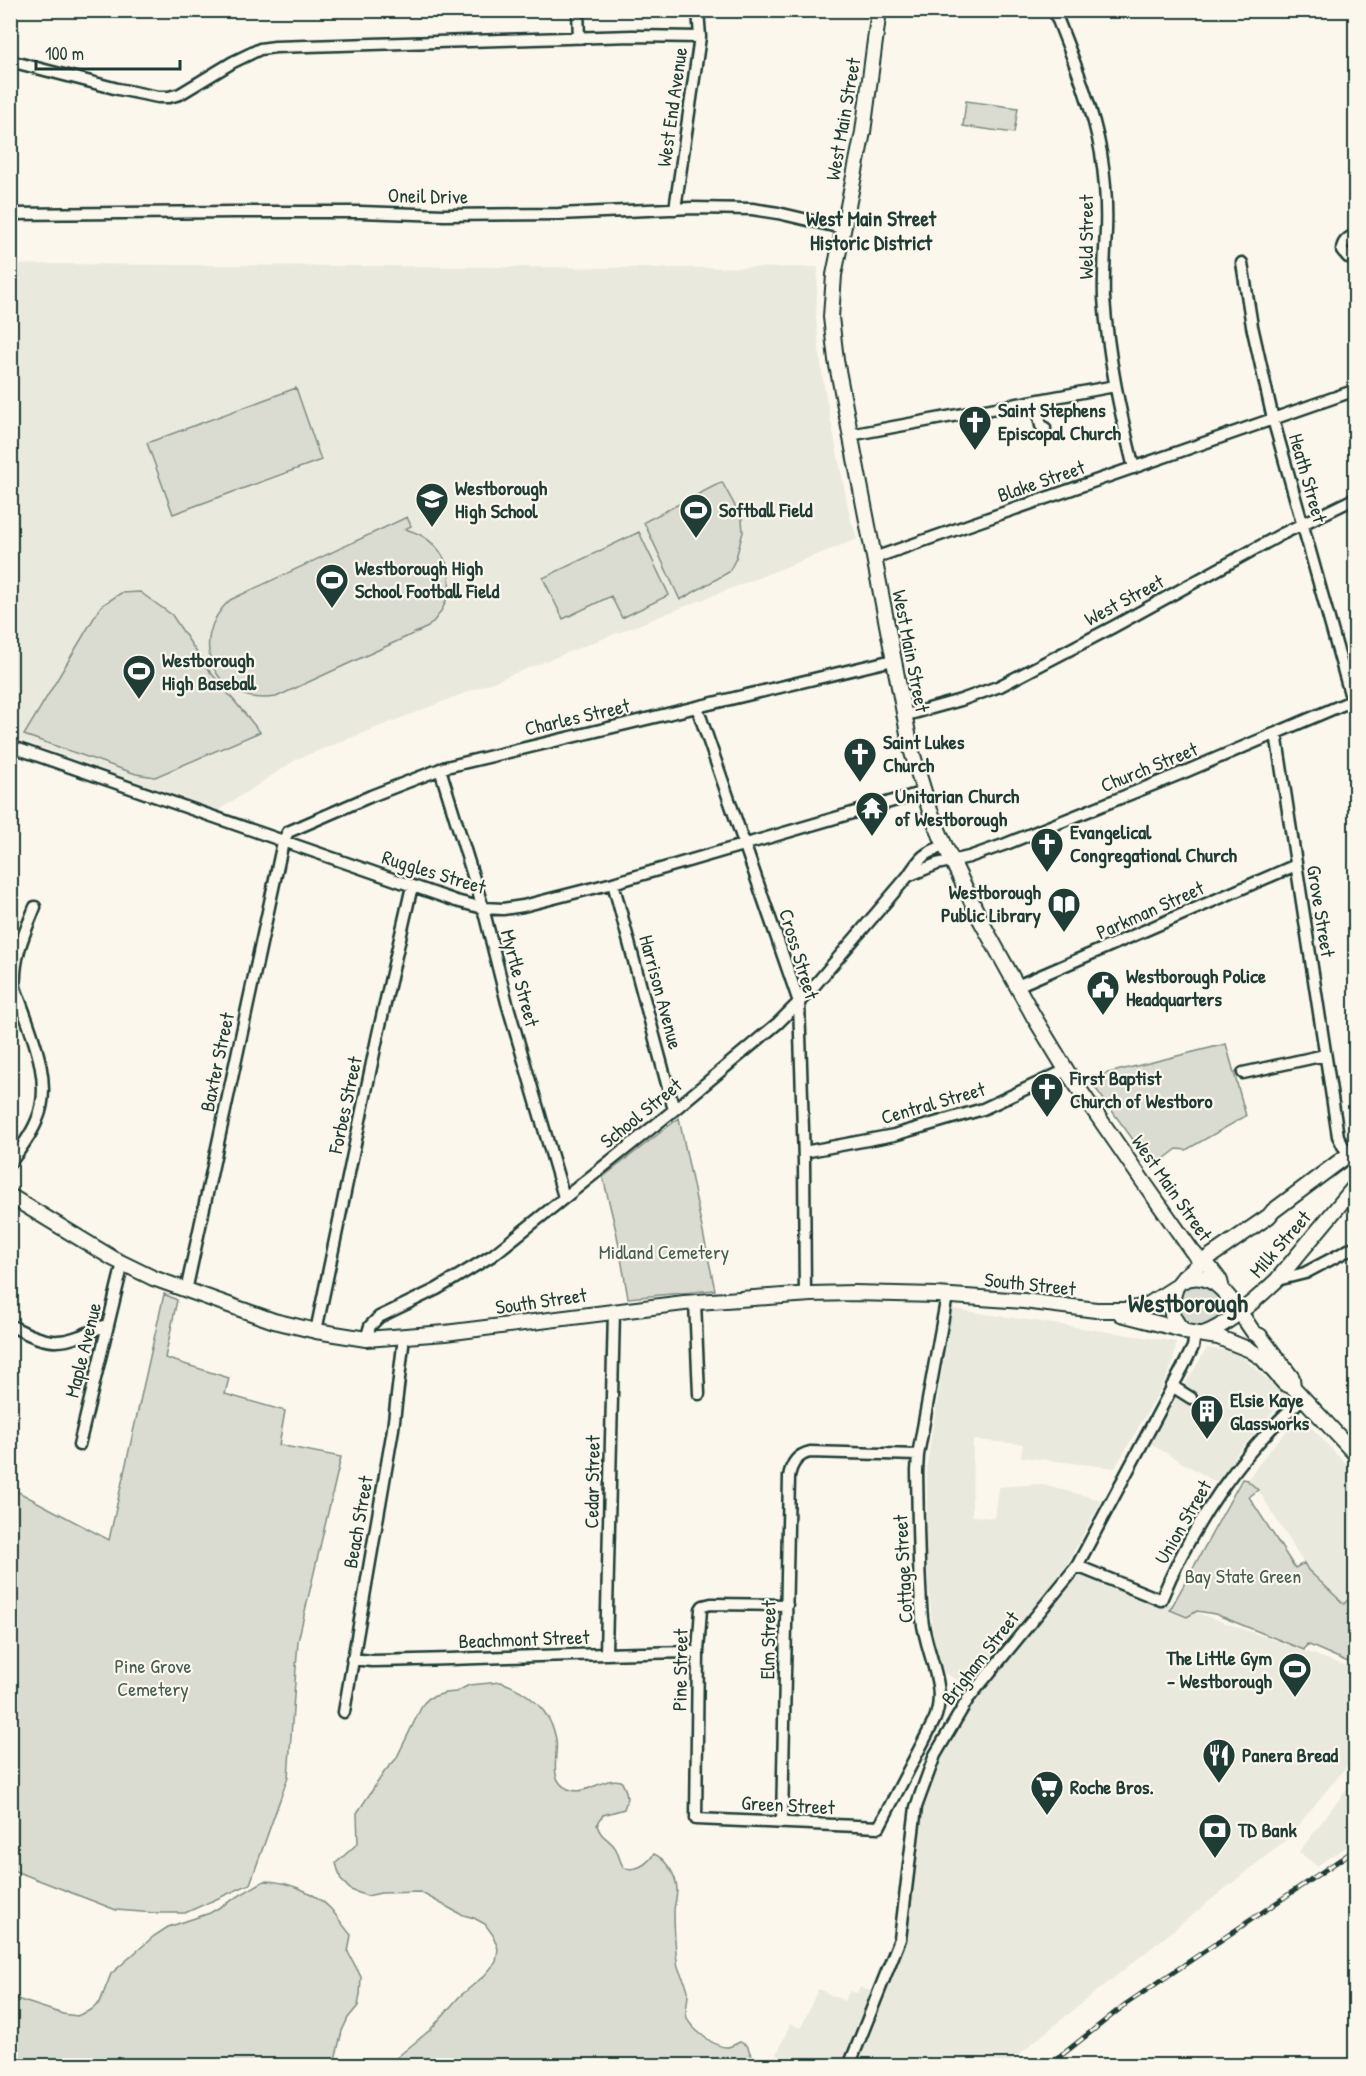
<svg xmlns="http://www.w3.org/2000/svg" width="1366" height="2076" font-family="'Patrick Hand',sans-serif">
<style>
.built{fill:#eae9de}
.green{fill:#dbdcd1;stroke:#7d8c82;stroke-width:1.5}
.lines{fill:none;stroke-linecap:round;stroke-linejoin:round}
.minor-casing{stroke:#1f3d34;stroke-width:15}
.major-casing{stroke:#1f3d34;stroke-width:18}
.minor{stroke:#fbf7ec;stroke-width:10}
.major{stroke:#fbf7ec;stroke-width:14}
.rail-casing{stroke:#1f3d34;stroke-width:5}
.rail{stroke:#fbf7ec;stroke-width:3;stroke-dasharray:9;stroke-linecap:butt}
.labels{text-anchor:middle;stroke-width:4.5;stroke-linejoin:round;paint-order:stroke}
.street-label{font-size:20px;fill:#1f3d34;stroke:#fbf7ec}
.poi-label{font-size:20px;font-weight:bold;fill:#1f3d34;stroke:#fbf7ec;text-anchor:start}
.park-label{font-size:20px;fill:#455d53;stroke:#fbf7ec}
.neighbourhood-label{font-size:21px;font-weight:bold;fill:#1f3d34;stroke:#fbf7ec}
.district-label{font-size:26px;font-weight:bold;fill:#1f3d34;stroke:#fbf7ec}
</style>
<rect width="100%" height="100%" fill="#fbf7ec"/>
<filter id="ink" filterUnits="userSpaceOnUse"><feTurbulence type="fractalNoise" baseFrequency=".0167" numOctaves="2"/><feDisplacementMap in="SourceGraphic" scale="12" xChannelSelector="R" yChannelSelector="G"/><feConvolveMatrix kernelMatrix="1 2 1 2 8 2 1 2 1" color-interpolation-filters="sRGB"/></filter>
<g filter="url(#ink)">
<path class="built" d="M52,264L662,268L818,267L816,320L823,381L850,517L857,539L297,759L219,810L11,737V265Z
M952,1309L1177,1342L1172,1365L1164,1383L1115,1468L1021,1457L1023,1444L973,1440L972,1516L995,1518L999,1487L1039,1484L1102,1500L1067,1564L1034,1608L972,1679L957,1680L945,1673L935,1654L925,1547L927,1510V1464Z
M1207,1348L1230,1351L1245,1359L1286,1397L1237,1453L1219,1484L1149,1443Z
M1301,1416L1355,1474V1592L1344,1604L1308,1570L1258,1490L1247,1480L1272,1447Z
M1077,1566L1161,1600L1355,1669V1756L1286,1840L1030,2045L1008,2065L772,2066L790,2024L801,2028L818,1989L845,2001L849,1991L857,1993L860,1987L878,1994L900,1939L916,1807L935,1755L968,1699Z
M1355,1778V1841L1317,1866L1299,1852Z"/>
<path class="green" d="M966,101L1018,108L1014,133L963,126Z
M296,388L321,460L173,514L147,443Z
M722,482L742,519L743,532L736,558L729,572L680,600L644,522Z
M407,517L411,526L405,529C454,542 464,594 428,627L276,697C216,707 185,641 230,600Z
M639,532L669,595L622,618L611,596L563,619L543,578Z
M140,592L172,615L207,668L260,732L155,777L136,774L24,735L101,606L121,593Z
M1226,1044L1246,1116L1186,1150L1177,1149L1153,1167L1088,1078Z
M679,1118L715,1290L628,1298L617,1235L603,1177Z
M1178 1305a22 22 0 1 1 44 0a22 22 0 1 1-44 0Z
M164,1294L177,1300L165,1358L229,1378L225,1394L285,1411L279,1445L341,1457L298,1641L288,1777L250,1884L185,1913H155L116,1910L10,1869L11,1488L109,1540Z
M1242,1479L1247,1480L1258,1490L1249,1497L1295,1568L1304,1563L1308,1570L1344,1604L1355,1592V1665L1307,1644L1304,1650L1215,1614L1197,1611L1187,1617L1170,1610Z
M501,1682C527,1691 551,1710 556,1739C559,1754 547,1780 568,1789C586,1797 603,1776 621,1781C627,1791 629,1798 624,1809L603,1815L597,1825C601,1839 610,1838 616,1849C619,1856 620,1862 624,1868C637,1871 647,1864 654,1854C664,1858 674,1872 676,1883C679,1892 675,1900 674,1910C674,1926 675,1945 677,1961C678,1974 686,1979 688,1991C689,2000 684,2010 687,2018C691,2029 716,2048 727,2047C731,2047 737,2043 740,2042L747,2045L755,2065H384L395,2059L430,2030L459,1997L485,1975L496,1962L498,1949L493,1935L485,1924L474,1918L460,1914L420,1892L381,1893L367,1896L351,1890L341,1880L336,1863L358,1843L357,1813L385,1771L396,1759L423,1704L429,1698L445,1693L456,1692L469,1685Z
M264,1881C287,1881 314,1892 330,1908C337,1916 343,1926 351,1935L348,1952L361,1977L360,1995L358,2006L348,2018L342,2031L335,2060L331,2065H11V1997L63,2014L77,2016L91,2010L100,2002L111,1974L154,1936L168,1927L210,1913Z"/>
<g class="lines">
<defs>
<path id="minor" d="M578,10L579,38
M1054,10C1072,56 1092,104 1101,153C1105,178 1107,205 1106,230C1105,253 1103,276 1104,298C1108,357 1120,412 1134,468
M10,61L118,89L158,97H169L180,94L233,62L260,49L275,47L632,36L700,37
M675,209L700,37L698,10
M10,214L235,212H360L444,215L559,214L692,208L752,209L778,213L842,228
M1356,236C1348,236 1342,243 1342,250L1348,257L1356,258
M1242,263L1252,326L1273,419L1352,701
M1036,401L1041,426L1045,428
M850,435L1115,386
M874,558L1356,390
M697,707L799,1002L804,1161L805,1294
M903,716L961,700L1000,686L1113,627L1282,534L1356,498
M1276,733L1338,1136L1343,1146L1356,1160
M10,746L456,901L483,908L503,909L523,906L613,883L924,792
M440,769L483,908L507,1003L564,1197
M910,875L937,864L969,857L1006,844L1187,771L1356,699
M613,883L674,1110
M1017,986L1296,865
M1243,1073L1325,1055
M804,1152L894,1135L983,1109L1066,1070
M10,1163C20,1149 31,1136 37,1120C55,1080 28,1026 15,987C13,958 24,934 35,907
M1277,1280L1305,1273L1356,1246
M186,1291L283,842L288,832L371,796L446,767L893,660
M695,1302L699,1394
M10,1325C55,1350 65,1343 108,1324
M316,1331L378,1034L412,886
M366,1339L370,1326L379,1317L437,1289L493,1255L674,1110L778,1023L809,992L908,876C920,858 924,852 945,846
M1172,1386L1191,1398
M79,1445L123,1263
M1077,1566L1161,1600C1192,1524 1241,1452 1303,1398
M787,1605L711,1604L703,1606L701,1609L698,1652L696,1819L879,1827L934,1721C949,1687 925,1653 922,1618C918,1570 918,1520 917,1471L918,1455L947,1296
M606,1653L614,1311
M352,1659L372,1661C480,1659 589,1653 698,1652
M344,1712L393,1429L404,1337
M782,1822L789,1477C791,1464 797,1455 810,1452L918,1455
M849,2066L900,1939L916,1807L935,1755L968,1699L1077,1566L1183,1367L1193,1347L1195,1334"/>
<path id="major" d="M879,10L863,132L834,275L831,317L836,360L911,749L929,808L945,846L981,921L1034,1017L1068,1073L1142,1180L1192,1251L1202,1262L1208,1265L1220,1281L1222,1289
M1356,1149L1273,1211L1269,1216L1202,1262L1184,1277L1176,1287L1173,1297L1172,1315L1179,1326L1186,1332L1218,1337L1250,1350L1262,1358L1284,1383L1293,1387L1356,1455
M10,1196L114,1259L153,1278L274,1321L316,1331L366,1339L445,1333L684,1303L811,1294L854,1293L937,1295L1024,1301L1096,1310H1126L1146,1306L1176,1287
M1182,1281C1216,1264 1237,1310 1254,1333L1260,1336L1292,1378L1293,1387
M1121,1314L1183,1330
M1203,1334C1227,1326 1258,1298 1277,1280L1356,1185"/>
</defs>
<use href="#minor" class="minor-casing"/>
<use href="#major" class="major-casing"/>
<use href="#minor" class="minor"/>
<use href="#major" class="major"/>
<defs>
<path id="rail" d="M1048,2066L1126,2004L1356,1849"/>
</defs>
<use href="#rail" class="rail-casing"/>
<use href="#rail" class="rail"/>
</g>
</g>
<defs>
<symbol id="church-pin" viewBox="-11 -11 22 30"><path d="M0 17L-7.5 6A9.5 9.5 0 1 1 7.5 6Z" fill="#1f3d34" stroke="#fbf7ec"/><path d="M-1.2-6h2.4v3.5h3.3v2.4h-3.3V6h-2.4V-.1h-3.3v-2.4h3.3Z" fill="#fff"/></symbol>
<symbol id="school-pin" viewBox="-11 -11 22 30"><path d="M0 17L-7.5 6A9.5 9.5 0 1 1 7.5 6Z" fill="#1f3d34" stroke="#fbf7ec"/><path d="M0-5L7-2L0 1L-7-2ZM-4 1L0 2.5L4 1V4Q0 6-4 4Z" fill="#fff"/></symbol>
<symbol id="stadium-pin" viewBox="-11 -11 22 30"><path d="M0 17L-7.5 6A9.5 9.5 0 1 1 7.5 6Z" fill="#1f3d34" stroke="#fbf7ec"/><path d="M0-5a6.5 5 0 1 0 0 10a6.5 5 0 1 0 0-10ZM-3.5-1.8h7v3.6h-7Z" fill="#fff"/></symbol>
<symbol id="temple-pin" viewBox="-11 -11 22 30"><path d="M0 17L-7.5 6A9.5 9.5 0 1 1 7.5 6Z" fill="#1f3d34" stroke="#fbf7ec"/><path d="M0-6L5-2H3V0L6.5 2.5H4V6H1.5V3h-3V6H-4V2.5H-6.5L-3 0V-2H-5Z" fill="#fff"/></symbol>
<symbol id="library-pin" viewBox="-11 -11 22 30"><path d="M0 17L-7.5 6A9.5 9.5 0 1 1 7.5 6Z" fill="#1f3d34" stroke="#fbf7ec"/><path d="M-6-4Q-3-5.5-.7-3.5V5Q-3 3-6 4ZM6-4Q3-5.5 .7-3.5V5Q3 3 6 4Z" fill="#fff"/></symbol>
<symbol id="civic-pin" viewBox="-11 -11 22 30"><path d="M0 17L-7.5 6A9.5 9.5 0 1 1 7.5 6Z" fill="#1f3d34" stroke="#fbf7ec"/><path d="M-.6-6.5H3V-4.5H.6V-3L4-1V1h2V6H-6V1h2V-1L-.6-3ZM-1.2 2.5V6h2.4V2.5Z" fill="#fff"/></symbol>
<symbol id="building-pin" viewBox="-11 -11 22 30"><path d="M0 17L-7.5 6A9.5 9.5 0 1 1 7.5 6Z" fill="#1f3d34" stroke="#fbf7ec"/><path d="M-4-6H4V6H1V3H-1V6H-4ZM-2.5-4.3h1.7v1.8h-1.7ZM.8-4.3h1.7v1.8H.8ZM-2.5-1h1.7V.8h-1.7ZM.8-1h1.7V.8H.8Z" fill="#fff"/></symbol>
<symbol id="restaurant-pin" viewBox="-11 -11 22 30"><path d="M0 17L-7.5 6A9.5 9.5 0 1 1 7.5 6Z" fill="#1f3d34" stroke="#fbf7ec"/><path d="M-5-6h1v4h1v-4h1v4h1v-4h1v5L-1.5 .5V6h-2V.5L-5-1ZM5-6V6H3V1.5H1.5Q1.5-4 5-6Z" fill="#fff"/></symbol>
<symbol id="supermarket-pin" viewBox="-11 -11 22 30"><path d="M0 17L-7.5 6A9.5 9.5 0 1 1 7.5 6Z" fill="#1f3d34" stroke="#fbf7ec"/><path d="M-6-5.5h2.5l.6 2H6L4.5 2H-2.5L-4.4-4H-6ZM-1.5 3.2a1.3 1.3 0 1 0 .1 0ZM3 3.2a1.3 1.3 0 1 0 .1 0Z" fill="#fff"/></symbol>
<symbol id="bank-pin" viewBox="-11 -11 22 30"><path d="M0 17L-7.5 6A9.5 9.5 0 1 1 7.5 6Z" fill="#1f3d34" stroke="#fbf7ec"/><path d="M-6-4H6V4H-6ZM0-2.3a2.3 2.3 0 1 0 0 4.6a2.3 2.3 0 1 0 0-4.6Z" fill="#fff"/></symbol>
</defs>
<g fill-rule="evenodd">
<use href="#church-pin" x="956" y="403" width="38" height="52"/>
<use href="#school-pin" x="413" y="480" width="38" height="52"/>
<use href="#stadium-pin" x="677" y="491" width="38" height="52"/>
<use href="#stadium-pin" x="313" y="561" width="38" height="52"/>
<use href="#stadium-pin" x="120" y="652" width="38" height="52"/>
<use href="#church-pin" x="841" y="735" width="38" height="52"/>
<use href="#temple-pin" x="853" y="789" width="38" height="52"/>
<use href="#church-pin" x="1028" y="825" width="38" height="52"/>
<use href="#library-pin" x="1045" y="885" width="38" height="52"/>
<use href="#civic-pin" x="1084" y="968" width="38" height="52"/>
<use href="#church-pin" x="1028" y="1070" width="38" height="52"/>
<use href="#building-pin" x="1188" y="1392" width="38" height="52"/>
<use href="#stadium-pin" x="1276" y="1650" width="38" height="52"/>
<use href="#restaurant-pin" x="1200" y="1736" width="38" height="52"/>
<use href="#supermarket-pin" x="1028" y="1768" width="38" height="52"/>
<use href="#bank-pin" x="1196" y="1811" width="38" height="52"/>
</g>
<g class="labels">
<g class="street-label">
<text transform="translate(672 107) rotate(-82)" y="7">West End Avenue</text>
<text transform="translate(843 119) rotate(-80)" y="7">West Main Street</text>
<text transform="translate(428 196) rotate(1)" y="7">Oneil Drive</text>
<text transform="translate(1086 237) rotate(-90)" y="7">Weld Street</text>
<text transform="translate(1308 478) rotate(74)" y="7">Heath Street</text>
<text transform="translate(1041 481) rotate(-19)" y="7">Blake Street</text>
<text transform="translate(1124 600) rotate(-28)" y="7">West Street</text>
<text transform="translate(911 651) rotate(79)" y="7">West Main Street</text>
<text transform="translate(577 717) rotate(-13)" y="7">Charles Street</text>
<text transform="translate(1149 767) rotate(-22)" y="7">Church Street</text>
<text transform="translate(434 872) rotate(17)" y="7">Ruggles Street</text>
<text transform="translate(1150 910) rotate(-24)" y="7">Parkman Street</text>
<text transform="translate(1321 911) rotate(81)" y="7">Grove Street</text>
<text transform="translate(799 954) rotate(73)" y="7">Cross Street</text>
<text transform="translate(520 978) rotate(75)" y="7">Myrtle Street</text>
<text transform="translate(661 992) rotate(75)" y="7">Harrison Avenue</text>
<text transform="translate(217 1062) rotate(-78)" y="7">Baxter Street</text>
<text transform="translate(933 1103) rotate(-16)" y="7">Central Street</text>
<text transform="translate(345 1105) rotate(-78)" y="7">Forbes Street</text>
<text transform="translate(641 1113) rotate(-39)" y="7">School Street</text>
<text transform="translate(1172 1188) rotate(55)" y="7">West Main Street</text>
<text transform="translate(1280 1244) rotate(-49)" y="7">Milk Street</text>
<text transform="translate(1030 1284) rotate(6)" y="7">South Street</text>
<text transform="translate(541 1301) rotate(-8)" y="7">South Street</text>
<text transform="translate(83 1350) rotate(-76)" y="7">Maple Avenue</text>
<text transform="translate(592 1482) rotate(-89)" y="7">Cedar Street</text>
<text transform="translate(358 1522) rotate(-80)" y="7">Beach Street</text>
<text transform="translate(1183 1522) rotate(-60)" y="7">Union Street</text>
<text transform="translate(903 1569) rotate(-93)" y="7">Cottage Street</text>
<text transform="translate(524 1639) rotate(-2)" y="7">Beachmont Street</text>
<text transform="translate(768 1640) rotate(-89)" y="7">Elm Street</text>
<text transform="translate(980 1658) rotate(-52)" y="7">Brigham Street</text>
<text transform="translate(680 1670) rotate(-89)" y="7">Pine Street</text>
<text transform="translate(788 1805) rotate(3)" y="7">Green Street</text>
</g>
<g class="poi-label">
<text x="998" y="417">Saint Stephens<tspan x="998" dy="23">Episcopal Church</tspan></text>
<text x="455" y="495">Westborough<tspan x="455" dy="23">High School</tspan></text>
<text x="719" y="517">Softball Field</text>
<text x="355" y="575">Westborough High<tspan x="355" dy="23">School Football Field</tspan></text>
<text x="162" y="667">Westborough<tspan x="162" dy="23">High Baseball</tspan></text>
<text x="883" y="749">Saint Lukes<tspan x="883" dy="23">Church</tspan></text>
<text x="895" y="803">Unitarian Church<tspan x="895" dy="23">of Westborough</tspan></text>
<text x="1070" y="839">Evangelical<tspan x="1070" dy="23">Congregational Church</tspan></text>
<text x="1041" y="899" text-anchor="end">Westborough<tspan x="1041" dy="23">Public Library</tspan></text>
<text x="1126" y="983">Westborough Police<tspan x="1126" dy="23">Headquarters</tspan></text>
<text x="1070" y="1085">First Baptist<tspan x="1070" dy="23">Church of Westboro</tspan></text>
<text x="1230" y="1407">Elsie Kaye<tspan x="1230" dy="23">Glassworks</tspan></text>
<text x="1272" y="1665" text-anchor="end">The Little Gym<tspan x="1272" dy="23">- Westborough</tspan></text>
<text x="1242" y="1762">Panera Bread</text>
<text x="1070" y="1794">Roche Bros.</text>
<text x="1238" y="1837">TD Bank</text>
</g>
<g class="park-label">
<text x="664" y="1259">Midland Cemetery</text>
<text x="1243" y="1583">Bay State Green</text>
<text x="153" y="1673">Pine Grove<tspan x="153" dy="23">Cemetery</tspan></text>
</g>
<g class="neighbourhood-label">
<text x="871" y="226">West Main Street<tspan x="871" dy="24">Historic District</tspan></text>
</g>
<g class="district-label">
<text x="1188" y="1312">Westborough</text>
</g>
</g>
<rect width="1366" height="2076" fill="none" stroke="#fbf7ec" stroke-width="36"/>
<rect x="18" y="18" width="1330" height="2040" fill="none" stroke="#1f3d34" stroke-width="2" filter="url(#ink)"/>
<path d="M36 60v9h144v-9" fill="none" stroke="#1f3d34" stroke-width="3"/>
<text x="45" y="60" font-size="18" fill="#1f3d34" stroke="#fbf7ec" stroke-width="4.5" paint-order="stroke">100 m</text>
</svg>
